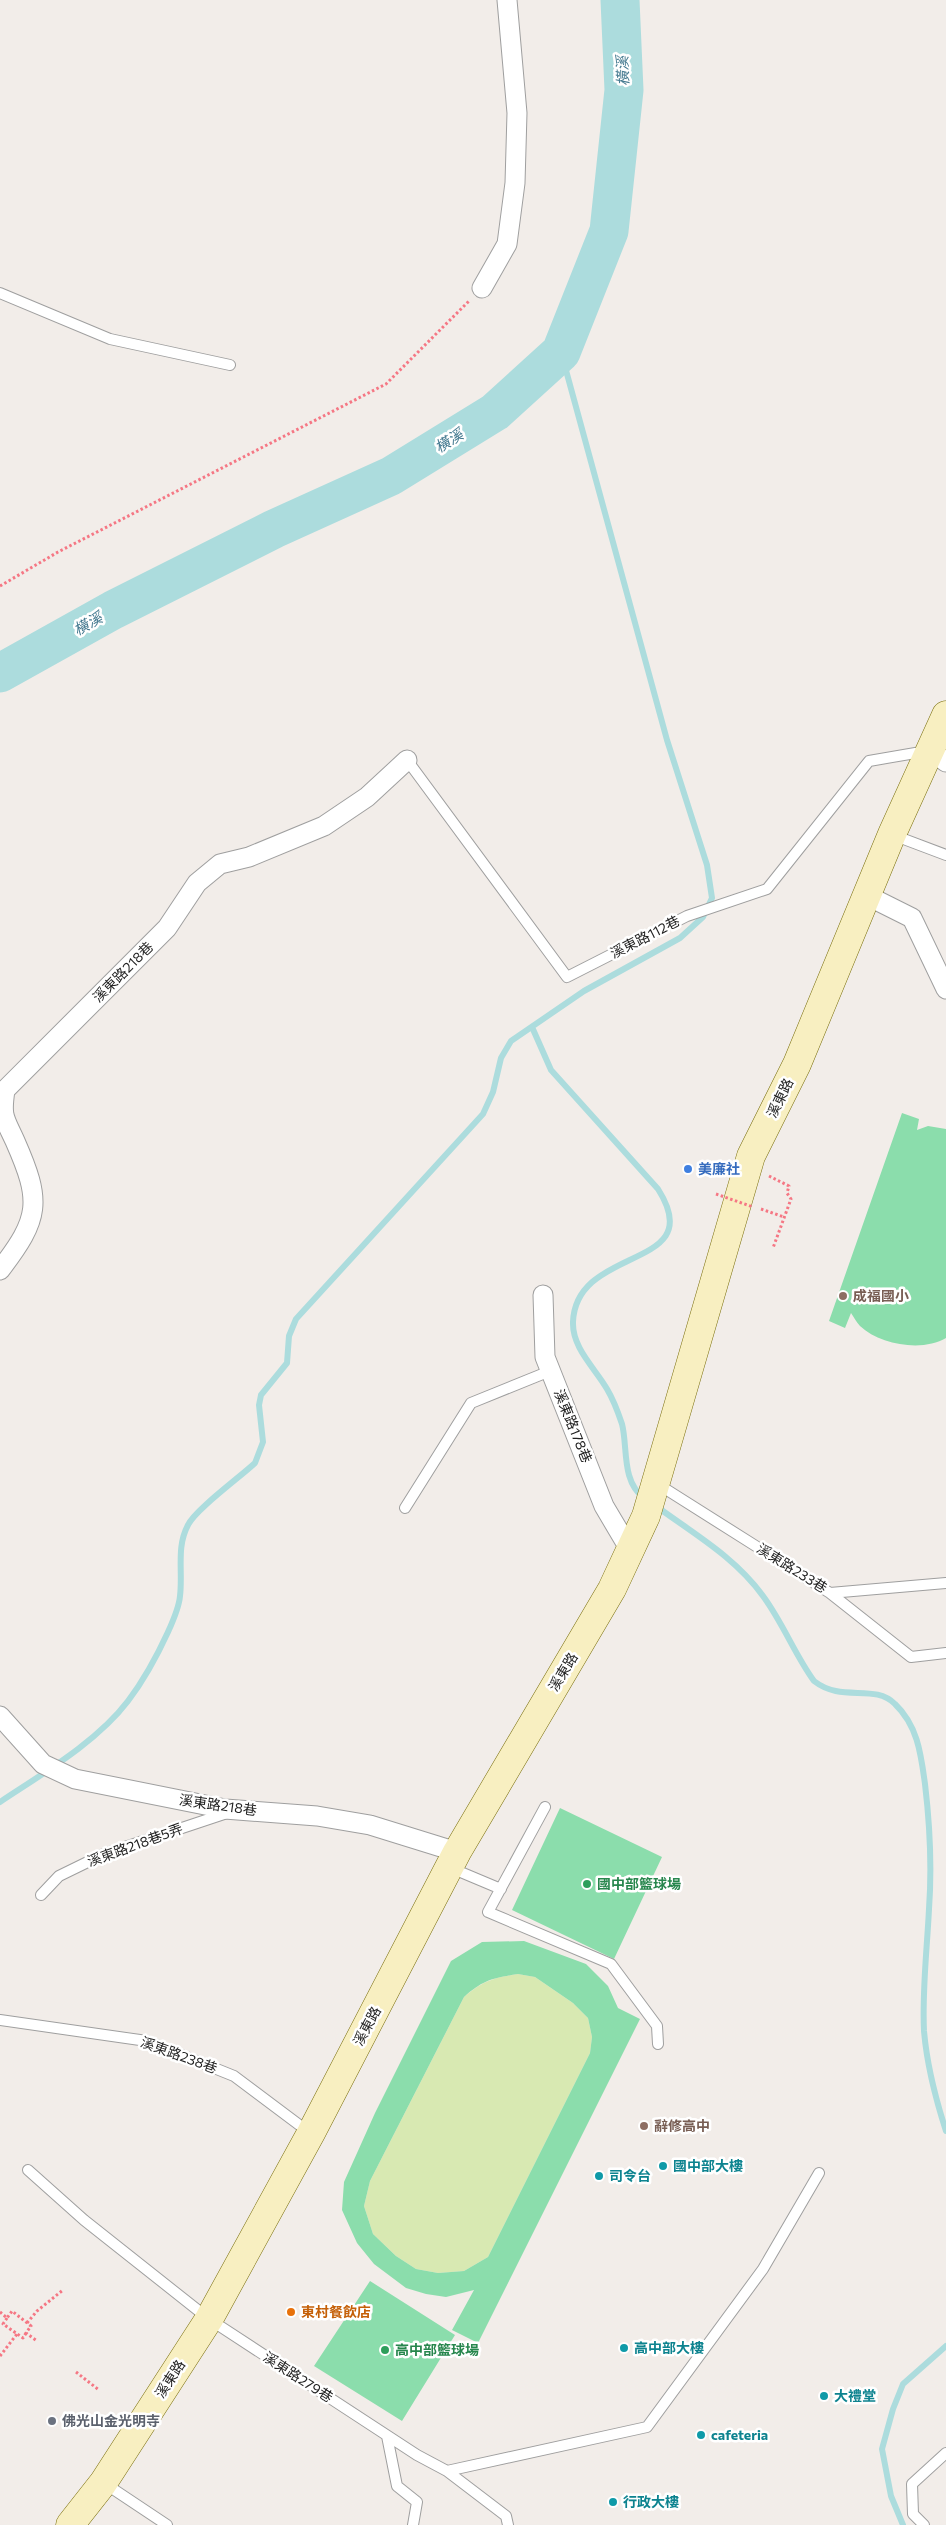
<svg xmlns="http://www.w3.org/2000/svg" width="946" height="2525" font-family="Commissioner,'Noto Sans TC',sans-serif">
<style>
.grass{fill:#d8e9b2}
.pitch{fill:#8bddac;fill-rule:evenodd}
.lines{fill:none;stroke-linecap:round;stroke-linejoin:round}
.stream{stroke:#acdcdd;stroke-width:6}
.river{stroke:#acdcdd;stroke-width:39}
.lane-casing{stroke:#9f9f9f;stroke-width:12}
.street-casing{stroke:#9f9f9f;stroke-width:21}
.secondary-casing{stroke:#786d0a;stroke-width:29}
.path{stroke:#f57784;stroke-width:3;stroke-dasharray:2.5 2.5;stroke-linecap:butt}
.lane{stroke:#fff;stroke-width:10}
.street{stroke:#fff;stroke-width:19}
.secondary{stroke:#f8efc1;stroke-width:28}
.path-bridge{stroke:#f57784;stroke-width:3;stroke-dasharray:2.5 2.5;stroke-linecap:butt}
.shop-dot{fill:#3f7fe0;stroke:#fff;stroke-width:2}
.education-dot{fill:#8d6e63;stroke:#fff;stroke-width:2}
.leisure-dot{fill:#2e9e5b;stroke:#fff;stroke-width:2}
.culture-dot{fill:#0f9aa8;stroke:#fff;stroke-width:2}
.food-dot{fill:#e8710a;stroke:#fff;stroke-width:2}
.worship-dot{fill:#6b7280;stroke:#fff;stroke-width:2}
.labels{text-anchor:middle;stroke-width:5;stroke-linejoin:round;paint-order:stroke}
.street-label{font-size:14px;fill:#222;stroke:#fff}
.shop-label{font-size:14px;font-weight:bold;fill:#366cbe;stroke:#fff;text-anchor:start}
.education-label{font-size:14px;font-weight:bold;fill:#785e54;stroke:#fff;text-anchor:start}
.leisure-label{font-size:14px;font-weight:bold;fill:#27864d;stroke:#fff;text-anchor:start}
.culture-label{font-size:14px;font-weight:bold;fill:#0d838f;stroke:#fff;text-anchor:start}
.food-label{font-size:14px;font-weight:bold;fill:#c56008;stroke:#fff;text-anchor:start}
.worship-label{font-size:14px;font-weight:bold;fill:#5b616d;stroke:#fff;text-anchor:start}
.water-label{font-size:15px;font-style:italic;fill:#44798f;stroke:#fff}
</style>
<rect width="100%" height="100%" fill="#f2ede9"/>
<path class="grass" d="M518,1974L535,1977L573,2003L588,2018L592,2037L590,2053L488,2257L464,2271L438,2273L416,2269L396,2256L373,2234L364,2206L370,2181L464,1997C483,1981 493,1978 518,1974Z"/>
<path class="pitch" d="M902,1113L919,1119L917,1130L928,1126L946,1129V1338C923,1352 880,1345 860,1326C856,1322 854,1317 851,1313L845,1328L829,1321Z
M560,1808L662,1857L614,1959L512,1910Z
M524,1941L586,1964L608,1986L618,2008L640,2019L478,2343L452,2330L474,2290L446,2297L426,2294L406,2288L374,2264L357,2243L342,2210L344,2182L375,2113L451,1961L482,1942ZM518,1974L535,1977L573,2003L588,2018L592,2037L590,2053L488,2257L464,2271L438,2273L416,2269L396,2256L373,2234L364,2206L370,2181L464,1997C483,1980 493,1978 518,1974Z
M370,2281L455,2335L402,2421L314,2366Z"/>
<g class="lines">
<path class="stream" d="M532,1027L551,1070L658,1189C710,1271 576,1244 573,1322C572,1348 595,1368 607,1389C613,1399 618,1412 622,1424C628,1447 621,1481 644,1498
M656,1506C694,1534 735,1557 763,1596C783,1623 795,1655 814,1681C842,1703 874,1683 895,1704C918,1726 921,1755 925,1784C930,1826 932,1867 929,1909C927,1950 922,1990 924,2031C927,2066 935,2097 946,2131
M0,1802C42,1774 97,1742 128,1701C144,1680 157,1656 168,1632C173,1621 179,1608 180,1596C183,1572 176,1547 188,1525C195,1510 240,1477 255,1463L263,1442L259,1405L261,1395L287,1363L289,1336L296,1319L483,1114L493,1092L501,1058L511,1041L584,991L680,938L703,917L712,898L707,865L667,740L561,352
M903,2525L891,2496L882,2449L893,2409L903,2384L946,2346"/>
<path class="river" d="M0,673L113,610L274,529L391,476L495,412L561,352L609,231L624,90L620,0"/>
<defs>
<path id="lane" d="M0,293L110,339L230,365
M407,760L567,977L687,916L767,889L869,761L927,751
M893,835L946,855
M656,1483L830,1593L946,1583
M405,1508L471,1403L550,1371
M830,1593L911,1657L946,1653
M545,1807L488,1912L611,1964L657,2026L658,2044
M451,1868L501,1889
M41,1895L59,1876L104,1854L227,1813
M0,2020L147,2041L234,2076L310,2133
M28,2170L84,2220L209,2319L417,2455L447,2471L647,2427L763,2269L819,2173
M387,2436L397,2486L417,2502L413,2525
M447,2471L506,2516L508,2525
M104,2483L167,2525
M924,2525L913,2514L912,2484L946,2453"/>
<path id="street" d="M482,288L507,244L515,183L517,113L507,0
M931,751L946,762
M868,896L912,918L946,989
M0,1270C40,1218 42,1202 15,1141C4,1117 1,1117 5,1090L167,928L197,883L220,864L249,857L324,826L367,797L407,760
M543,1295L545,1357L604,1506L630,1550
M0,1716L43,1764L75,1779L225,1809L317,1816L370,1825L457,1852"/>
<path id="secondary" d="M70,2525L103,2483L209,2319L311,2133L457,1852L612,1589L646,1516L751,1156L797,1064L892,834L946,715"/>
</defs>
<use href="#lane" class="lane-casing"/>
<use href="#street" class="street-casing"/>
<use href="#secondary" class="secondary-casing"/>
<path class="path" d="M0,586L58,552L386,384L469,301
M769,1176L789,1186L787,1193L791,1199L773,1248
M761,1209L784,1217
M0,2312L7,2318L12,2311L31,2326L26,2333L37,2341
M7,2318L3,2324L23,2338L26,2333
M27,2323L37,2311L63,2290
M0,2356L17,2334
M76,2372L99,2390"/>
<use href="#lane" class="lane"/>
<use href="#street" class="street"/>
<use href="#secondary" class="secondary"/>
<path class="path-bridge" d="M716,1194L753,1207"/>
</g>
<circle class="shop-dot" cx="688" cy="1169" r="5"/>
<g class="education-dot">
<circle cx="843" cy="1296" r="5"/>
<circle cx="644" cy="2126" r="5"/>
</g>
<g class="leisure-dot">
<circle cx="587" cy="1884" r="5"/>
<circle cx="385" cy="2350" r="5"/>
</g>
<g class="culture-dot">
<circle cx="663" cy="2166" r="5"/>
<circle cx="599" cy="2176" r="5"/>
<circle cx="624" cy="2348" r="5"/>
<circle cx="824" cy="2396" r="5"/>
<circle cx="701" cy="2435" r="5"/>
<circle cx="613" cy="2502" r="5"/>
</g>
<circle class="food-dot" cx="291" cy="2312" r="5"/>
<circle class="worship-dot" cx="52" cy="2421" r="5"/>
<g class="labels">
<g class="street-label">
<text transform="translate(645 937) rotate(-27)" y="5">溪東路112巷</text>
<text transform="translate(123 972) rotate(-45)" y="5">溪東路218巷</text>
<text transform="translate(780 1098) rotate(-64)" y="5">溪東路</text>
<text transform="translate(573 1426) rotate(68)" y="5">溪東路178巷</text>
<text transform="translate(792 1568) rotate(32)" y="5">溪東路233巷</text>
<text transform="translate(563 1672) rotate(-59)" y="5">溪東路</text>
<text transform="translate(218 1805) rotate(8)" y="5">溪東路218巷</text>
<text transform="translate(135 1845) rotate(-20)" y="5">溪東路218巷5弄</text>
<text transform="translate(367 2026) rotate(-62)" y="5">溪東路</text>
<text transform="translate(179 2055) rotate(20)" y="5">溪東路238巷</text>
<text transform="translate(298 2377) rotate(33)" y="5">溪東路279巷</text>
<text transform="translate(170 2379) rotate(-57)" y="5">溪東路</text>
</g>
<g class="shop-label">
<text x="698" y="1174">美廉社</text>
</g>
<g class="education-label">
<text x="853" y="1301">成福國小</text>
<text x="654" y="2131">辭修高中</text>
</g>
<g class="leisure-label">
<text x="597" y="1889">國中部籃球場</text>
<text x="395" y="2355">高中部籃球場</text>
</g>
<g class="culture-label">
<text x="673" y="2171">國中部大樓</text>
<text x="609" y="2181">司令台</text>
<text x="634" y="2353">高中部大樓</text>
<text x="834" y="2401">大禮堂</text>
<text x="711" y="2440">cafeteria</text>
<text x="623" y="2507">行政大樓</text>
</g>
<g class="food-label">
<text x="301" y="2317">東村餐飲店</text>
</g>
<g class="worship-label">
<text x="62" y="2426">佛光山金光明寺</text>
</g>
<g class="water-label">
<text transform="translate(623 71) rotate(-92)" y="5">橫溪</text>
<text transform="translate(449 441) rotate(-32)" y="5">橫溪</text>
<text transform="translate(88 624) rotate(-29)" y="5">橫溪</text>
</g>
</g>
</svg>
